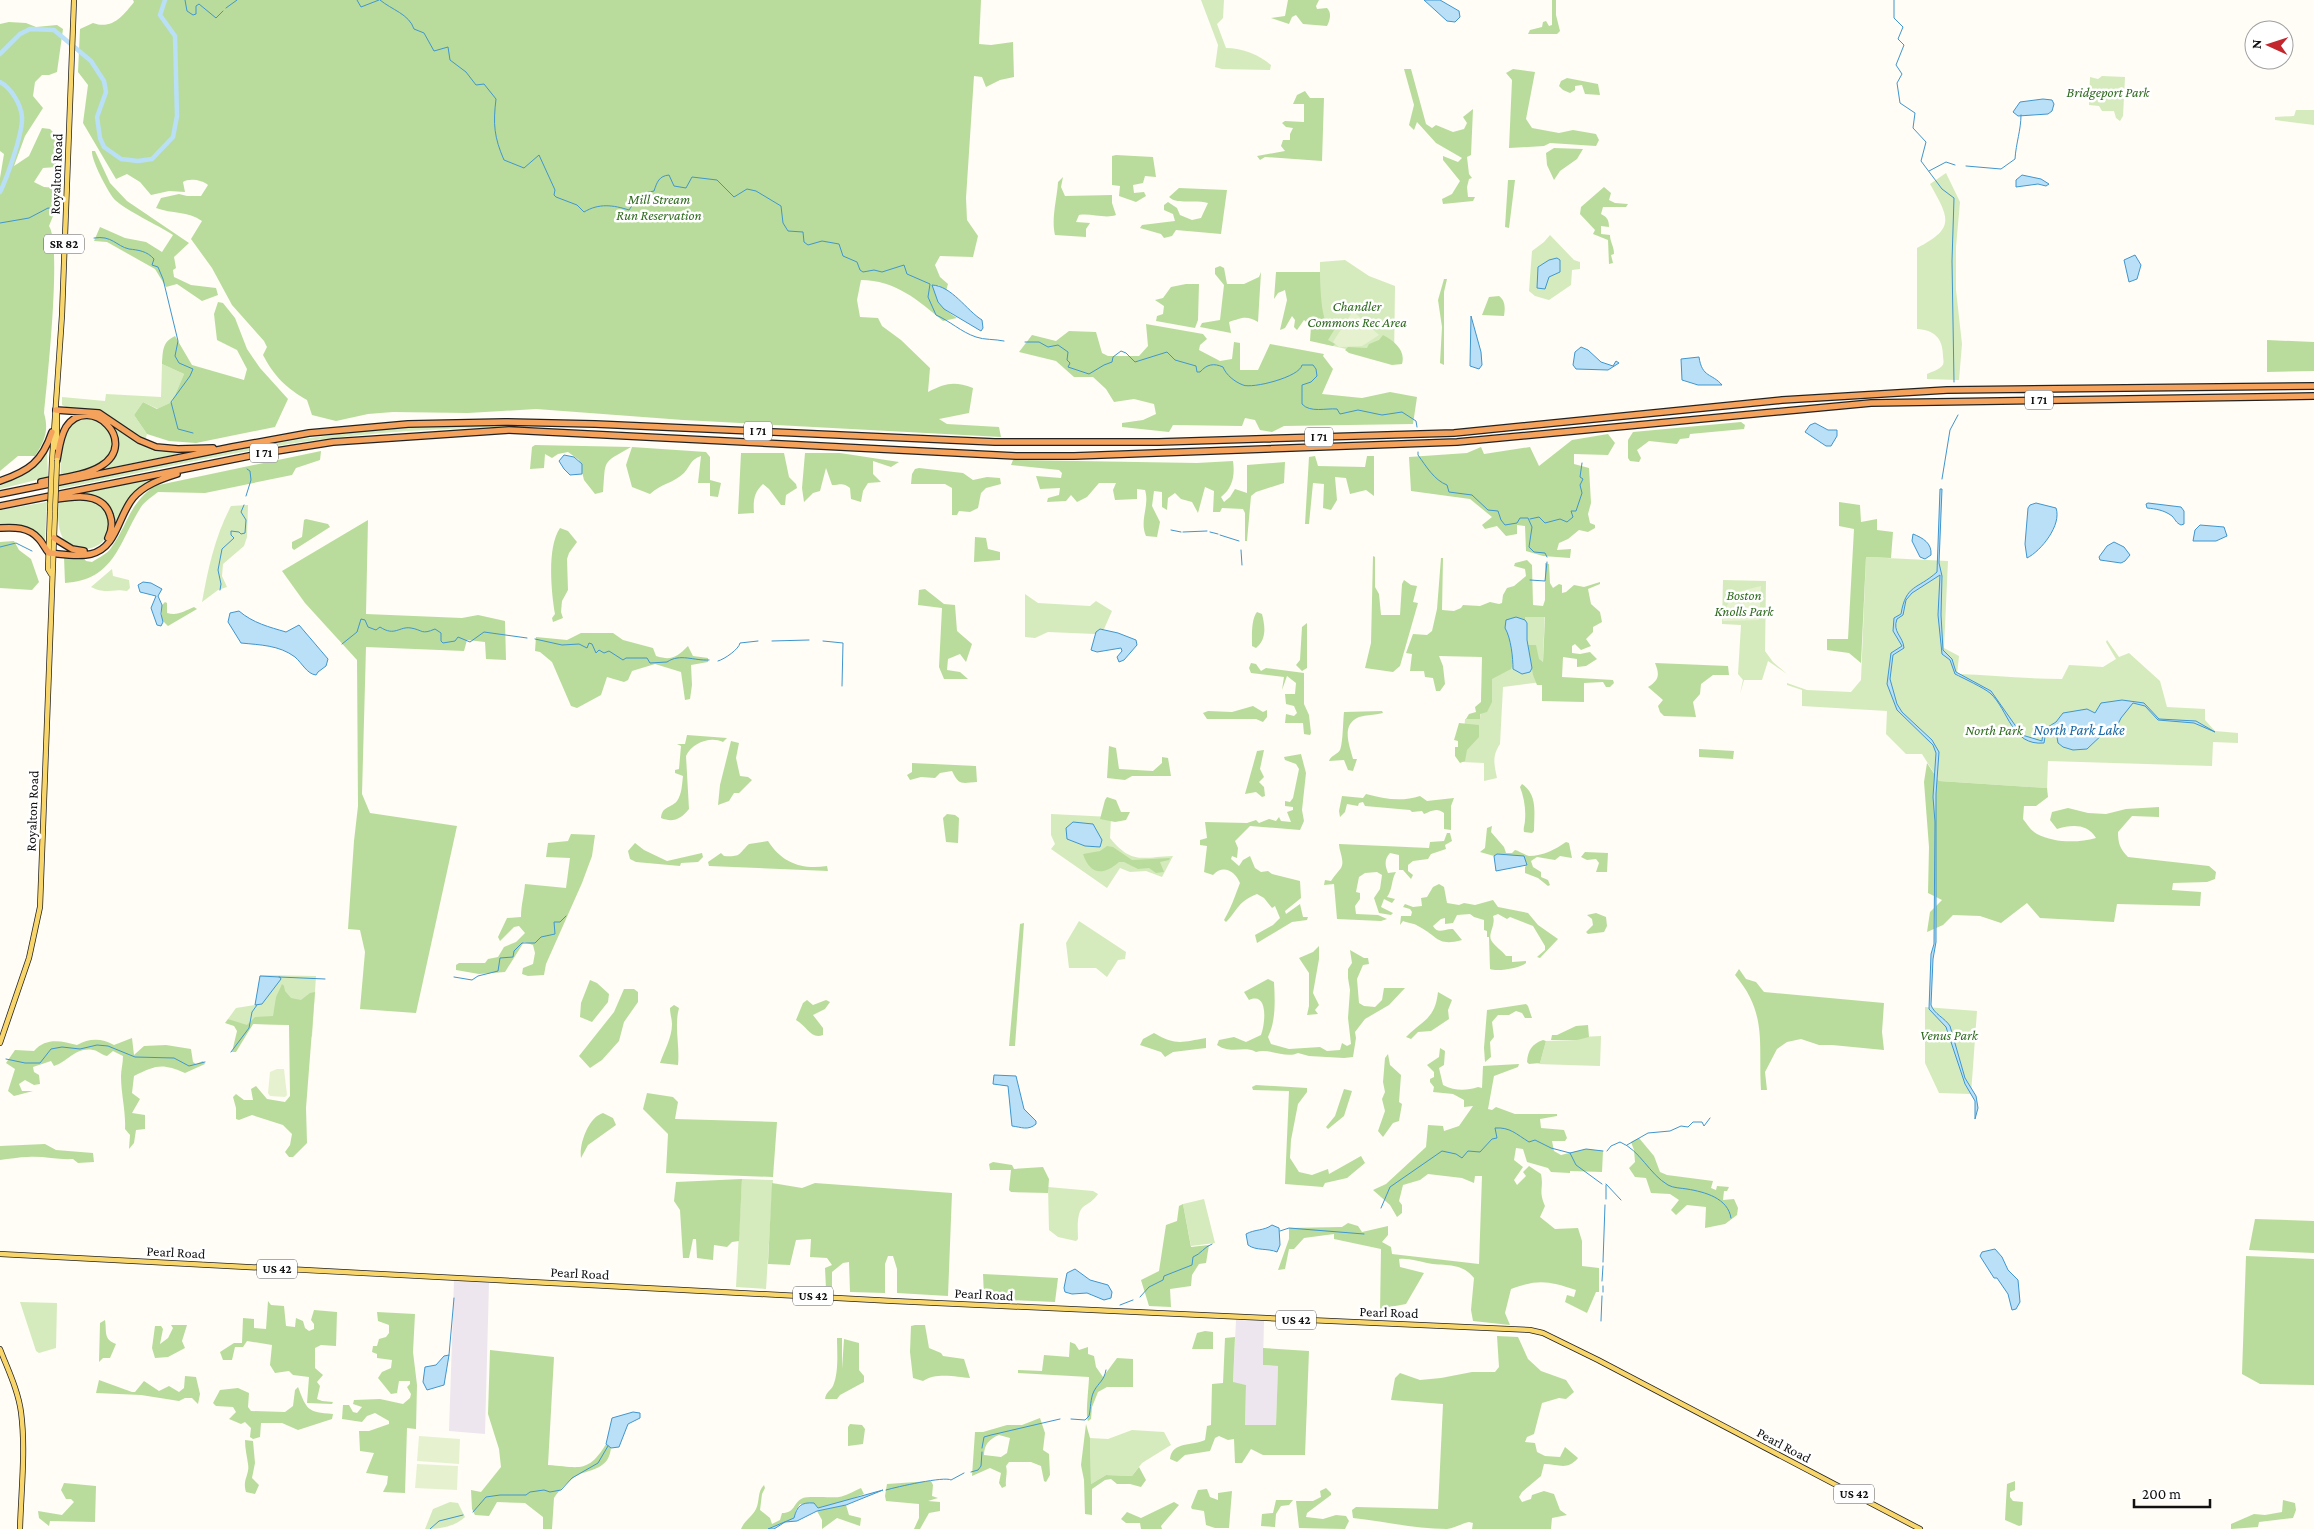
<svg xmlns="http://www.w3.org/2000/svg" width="2314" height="1529" font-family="'Crimson Pro',serif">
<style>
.industrial{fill:#eee6ef}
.green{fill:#d5ebbd}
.forest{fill:#b9dc9c;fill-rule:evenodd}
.pitch{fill:#e6f2cf}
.water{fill:#b9e0f7;stroke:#3f96cf}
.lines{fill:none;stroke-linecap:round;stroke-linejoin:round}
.stream{stroke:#3f96cf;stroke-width:1}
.river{stroke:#b9e0f7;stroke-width:4.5}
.major-casing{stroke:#222;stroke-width:6}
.highway-casing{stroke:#222;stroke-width:8}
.major{stroke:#f9d66b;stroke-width:4.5}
.highway{stroke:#f5a25d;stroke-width:5.5}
.major-bridge-casing{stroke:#222;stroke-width:6;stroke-linecap:butt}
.major-bridge{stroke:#f9d66b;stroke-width:4.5}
.labels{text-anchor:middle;stroke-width:5;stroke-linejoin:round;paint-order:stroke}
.shield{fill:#fff;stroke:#585858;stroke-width:1}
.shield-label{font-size:12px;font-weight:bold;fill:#111}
.park-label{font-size:14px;font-style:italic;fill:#2f6b1f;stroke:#fff}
.street-label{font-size:14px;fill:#111;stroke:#fff}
.water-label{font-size:15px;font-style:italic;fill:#1768a6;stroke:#fff}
</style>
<rect width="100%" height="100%" fill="#fffdf5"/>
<path class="industrial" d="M454,1280L489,1283L485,1434L449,1431Z
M1236,1320L1264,1321L1263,1365L1278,1366L1276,1426L1245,1425L1246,1385L1233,1383Z"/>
<path class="green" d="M1201,0H1224L1223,18L1217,24L1226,48C1242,48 1260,55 1271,65L1270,70L1222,69L1215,67L1218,45Z
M2102,76L2125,77L2123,116L2120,121L2116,118L2114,111H2102L2099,106L2089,105L2090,77L2098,79Z
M2296,110H2314V125L2275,120V117L2294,116Z
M1946,173L1960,202L1956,247V290L1962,344L1959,380L1927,379V374C1931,372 1938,370 1941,367C1945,364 1943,359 1943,356C1943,338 1934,330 1917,329V248C1956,228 1949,218 1930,184Z
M1550,235L1574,260L1580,262V269L1572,270L1571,285L1549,300L1535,296L1529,291L1532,251L1544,242Z
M1345,260L1369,276L1395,286L1394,360L1320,343V262Z
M162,364L184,374L172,402L158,409L143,402L134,415L147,434L145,441L101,411L66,407L62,405V397L105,401L106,394L161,397Z
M91,419L109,429C120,466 88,469 61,475C59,452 62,418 91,419Z
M111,424L144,444L197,450L99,470C116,459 124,442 111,424Z
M498,424L518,426V427C446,428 373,432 302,442C220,454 140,473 59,489V486C145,469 230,448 317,437C377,428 438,426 498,424Z
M47,452L48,477L0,489V482L32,468Z
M163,475L133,496L114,532L103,502L71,495Z
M84,498C95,501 106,505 109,518C116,550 71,561 61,534C57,524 58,510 59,499Z
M47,502L45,540C31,527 20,524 0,525V510Z
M248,505L247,537L244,546L223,564L222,576L227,587L218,590L202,602C208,569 215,536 231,506Z
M1866,557L1948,561L1944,648L1959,656L1957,674C1992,675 2027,679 2062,679L2069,665L2103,667L2116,659L2106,642L2107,640L2119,657L2129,653L2160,681L2167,707L2205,709V720L2215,731L2238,733V743L2213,742L2212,766L2048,761L2047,788L1939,781L1922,754H1906L1886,734L1887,711L1802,706V690L1787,685V683L1807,690L1851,692L1861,680Z
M112,569L113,576L129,580L130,588L127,591C111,588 107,595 91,587Z
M1723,580L1766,581L1765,651L1773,662L1787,674L1768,661L1762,680H1744L1740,694L1743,680L1738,674L1741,625L1722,624Z
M1025,594L1038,603L1090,606L1096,601L1112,611L1104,629H1100L1095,634L1048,632L1035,638L1025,637Z
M1545,609L1542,682L1503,687L1500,744C1492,756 1494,764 1497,778L1484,781V763L1462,762L1465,719H1480L1486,610Z
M1051,814L1111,817L1110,838C1132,865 1142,857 1173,856L1162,877L1146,871L1130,872L1120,868L1107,888L1051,849L1055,844L1051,835Z
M1079,921L1126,952L1125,959L1118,960L1107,977L1096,968H1069L1066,943Z
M260,975L316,976L312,1037L289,1025L253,1024L250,1029L228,1019L236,1008L255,1005Z
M1925,1007L1977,1011L1971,1094L1939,1093L1925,1063Z
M1601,1036L1600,1066L1537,1064L1540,1063L1546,1041L1577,1040L1581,1037Z
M742,1179L773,1180L766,1289L736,1287Z
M1048,1187L1093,1191L1098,1194C1092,1202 1090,1202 1083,1207C1076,1213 1078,1231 1078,1239L1076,1241L1058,1237L1049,1230Z
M1204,1199L1215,1243L1191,1246L1183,1204Z
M20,1302L57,1303L56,1348L39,1353L36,1351Z
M1132,1430L1164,1432L1171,1445L1142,1463L1132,1476L1106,1475L1091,1484L1090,1438L1108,1439Z
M450,1502L458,1503L465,1517C454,1527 440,1529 425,1529L433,1509Z"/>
<path class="forest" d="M133,0H981L979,44L991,45L1013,42L1014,77L1000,80L986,87L982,77L974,76L966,198L967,220L978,236L973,257L940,256L935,265L940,277L948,284L946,291L938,285C933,302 945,310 957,318L943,321C918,300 895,280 861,280L857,300L860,317L878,318L882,326L901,340L930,368L928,392C946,383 954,381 973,388L969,413L939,419L947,424L999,427L1001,437L683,420L536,409L468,413L393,412L368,414L336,421L312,415L307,400C286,388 274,376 263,355L267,347L264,341L232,305L212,268L191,239L202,221C188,211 172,214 156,208L161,198L179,194L187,196H201L208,185C202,180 189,178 183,182L185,192L169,191L151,195L140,182L127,174L116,179L83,123L88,85L78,72L80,29L93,23C112,30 123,16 134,2Z
M1288,0H1319L1316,6L1317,9L1327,8C1332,13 1330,20 1327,26L1303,24L1296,15L1292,17L1289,24L1271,18L1285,16Z
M1552,0H1556V15L1560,31L1557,34H1528L1530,30L1542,27L1543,22L1546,21L1549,26L1552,25Z
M9,22L26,23L36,27L57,25L63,29L57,72L49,75H42L35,82L33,96L43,108L25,136L14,166L29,156L42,128L50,129L55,134L56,167L43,168L34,182L44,187L57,188V206L49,226C62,246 47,382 44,413C49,430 45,441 35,456H18L0,471V178L4,154L0,151V24Z
M1404,69H1411L1426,124L1432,128L1436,125L1453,132L1464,129L1467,123L1463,117L1473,109L1471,155L1467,157L1469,174L1472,178L1469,179L1467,187L1468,197H1475L1473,201L1443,204L1442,199L1452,194L1460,181L1443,160V156L1458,162L1462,158L1436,143L1417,122L1414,130L1409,125L1414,105Z
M1513,69L1535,72L1526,119L1532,128L1559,133L1573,130L1596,134L1599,140L1596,146L1550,143L1544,146L1509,148L1512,80L1506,73Z
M1567,78L1598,84L1600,95L1585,94L1582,85L1575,86V90L1570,93L1563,90L1559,86L1561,81Z
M1305,91L1310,98H1324L1322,161L1265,157L1260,160L1257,156L1285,151L1281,146L1283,140H1290V134L1293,128L1286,127L1282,123L1285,121L1304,122V104H1293L1297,95Z
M1554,148L1583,149L1577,159L1560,171L1554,180L1547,165L1546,153Z
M92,151H95L110,183L127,201L189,243L174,257L176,268L173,270L174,277L191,285L216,288L218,295L202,301L177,284L166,287L155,269L107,242L94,241L100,227L125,238L146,242L162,252L173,235C158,225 127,211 115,200C109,194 91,160 92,151Z
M1116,155L1153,157L1156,177L1145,176L1143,183L1133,185L1134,193L1144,192L1146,196L1136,202L1119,196L1120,186L1112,185V156Z
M1063,177L1061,187L1065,196L1112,195V203L1116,215C1105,219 1091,213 1079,215L1076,222L1090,223L1086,229V237L1055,235C1051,219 1057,199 1058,182Z
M1508,180H1515L1509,228L1505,227Z
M1604,187L1611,193L1609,200L1615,203L1628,204L1626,207H1603L1601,214C1607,217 1609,220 1609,227L1601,226V234L1610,235C1610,242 1614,246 1614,254L1611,255L1613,263L1609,264L1608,240L1593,234L1595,230L1580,214L1581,207Z
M1179,188L1227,190L1221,234L1176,230L1172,236L1164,238L1161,234L1140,228L1142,225L1175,221L1173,214L1164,210V205L1168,202L1177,208L1180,215L1192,220L1201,218L1208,203C1195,199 1177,205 1169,197Z
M1220,266L1224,268L1227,284H1244L1259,277L1261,272L1258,322C1246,315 1242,318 1229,322L1231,333L1200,327L1202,323L1220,320L1224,285L1215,274V268Z
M1276,272H1320C1320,282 1321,319 1328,325C1330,326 1334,327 1336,327L1328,340L1335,344L1333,346L1310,341L1311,326L1304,320L1297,330L1294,327L1295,320L1292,316L1285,328L1280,330L1287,300L1285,290L1278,293L1274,299Z
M1444,279H1447L1444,292V365L1440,363L1442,327L1438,300Z
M1186,284H1199L1198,320L1195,328L1156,321L1157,316L1163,314L1164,306L1155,300L1163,298L1171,287Z
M1499,296C1506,301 1505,309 1504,316L1482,315L1489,297Z
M218,302L223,303L235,318L247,349L260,368L288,399L275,427L196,443L169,441L147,434L134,415L143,402L157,409L172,402L184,374L162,364C163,351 162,342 175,336L192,365L244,380L247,369L237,350L217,340L214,314Z
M1146,324L1203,334L1207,339L1200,345L1199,350L1220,361L1232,359L1234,342L1240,343V370H1258L1270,344L1324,354L1323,356L1333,369L1322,394L1362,398L1390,392L1417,397L1413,424L1284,426L1272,432L1260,430L1255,420L1245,418L1242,426L1173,425L1169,432L1122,427V423L1143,420L1156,414L1154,404L1134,399L1114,402L1106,389L1093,377H1074L1056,361L1019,352L1032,335L1056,341L1069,331L1096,332L1102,353L1108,356H1139L1148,346Z
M1383,335C1394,341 1406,350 1402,364L1392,365L1349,353L1345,350L1348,347L1367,348L1369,344L1379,340Z
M2267,340L2314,342V371L2267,372Z
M1741,422L1745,425L1744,429L1690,434L1689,438L1680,439L1677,444L1649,441L1637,450L1641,458L1639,462L1630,461L1628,458V440L1633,432Z
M1608,434L1615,443L1608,455L1574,454V464L1589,468L1591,503L1588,514L1590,523L1595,525V528L1588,532L1579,530L1568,539L1559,543L1557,550L1571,549L1570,558L1543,556L1526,551L1525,526L1517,525V534L1506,536L1497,526L1485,529L1482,525L1492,517L1470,499L1411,491L1409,457L1467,453L1481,447L1484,454L1530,447L1539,466L1572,440Z
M535,445L631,447C601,464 606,459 603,492L595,494L584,480L579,460L568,452L558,454L552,458L545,454L544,468L530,469L532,447Z
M632,447L706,452L710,457V480L721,483L718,497L710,496V483H698L701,456C690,460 691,465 684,473C674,483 660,484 650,494L632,487L626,465Z
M321,451L320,460L296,468L292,475L205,493L158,492C153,496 145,501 141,507C119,542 115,580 65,583L64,557H83L86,561L92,562C98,558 107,554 111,548C129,523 127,507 154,486Z
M741,453H784L789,477L796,484L797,488L786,495L785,505H781L769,489L763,484C754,492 753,501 754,513L738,514Z
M805,453H840L899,462L891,467L873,461V474L881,482L868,483L863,491L861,502L851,499L850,488C843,482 840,485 832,485L826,468L820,491L813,493L804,502L802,488Z
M1315,456L1318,466L1365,467L1367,456H1374V496L1366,490L1350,494L1346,478L1335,477L1337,500L1331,510L1323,508L1324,484L1313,483L1309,524H1305L1309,457Z
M1013,460L1197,463L1233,461C1235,475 1233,488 1221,497L1224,502L1230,497L1235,489L1247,493V465L1285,462L1284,483L1256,492L1251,496L1247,541H1245V513L1243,509L1222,508L1220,512H1213L1214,491L1205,487L1198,513L1192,502L1181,499L1175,493L1168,498L1167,510L1162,507V492L1154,491L1152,506L1160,522L1157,537L1146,536C1139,520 1150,506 1145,490L1137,489V499L1115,500L1113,490L1116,483H1099L1087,497L1077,502L1071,495L1066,501L1047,502L1048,498L1059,495L1060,488L1040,489L1036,476L1061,478L1062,473L1059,470L1011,465Z
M919,468L963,473L973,480L987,477L1000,478L1001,484L986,488L981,493L978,508L970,512L959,511L957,515H952V488L945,484H911L912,474L915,469Z
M1839,502L1860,505L1861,522L1877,519V530L1893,532L1891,558L1866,557L1861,663L1849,653L1827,650V639H1848L1854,529L1839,526Z
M306,519L328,524L330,527L294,550L292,548V542L302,537L304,520Z
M368,520L366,614L462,618L478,615L505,621L506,660L486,659L485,642L467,640L464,651L366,647L362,794L370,813L457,826L416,1013L360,1009L365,952L360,930L348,929L354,841L358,806L357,660L305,603L282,571Z
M560,528L568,531L577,542L569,553L567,559L568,590L562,601L561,612L563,618L553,622L552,618L555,614C551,591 547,547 560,528Z
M975,537L986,538L988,549L1000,552V560L974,562Z
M14,541L19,550L31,559L39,582L32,590L0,588V542Z
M1373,556L1375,557V587L1379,594L1381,615H1400L1402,584L1404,580L1411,585L1417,586L1413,602L1418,603L1400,666L1393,672L1365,668L1371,643Z
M1441,558H1443L1442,610L1454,611L1461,608L1463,605L1480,606L1490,602L1499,604L1502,603L1503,595L1507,588L1514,586L1526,576L1525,569L1514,566L1515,563L1527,560L1532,565L1533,605L1543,606L1545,600V563L1549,564L1550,583L1553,588L1559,584L1562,585V593L1566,592L1574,585L1584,587L1600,582V584L1588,589L1591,604L1600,612L1602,622L1593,627V632L1586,639L1591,646L1581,650L1575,644L1572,646V653L1580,654L1590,652L1597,659L1586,666L1577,667V659L1563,657L1562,677L1613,680L1614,683L1610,687H1606L1603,682L1584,683V702L1542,701V685H1537L1533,675L1528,645H1536L1539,659L1543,662L1545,617H1525V620L1516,617L1505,628C1513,640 1516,656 1511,669L1492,679V702L1487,712L1480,714V719H1466L1469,714L1476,712L1475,707L1481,702L1482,657L1439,656L1443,666L1445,684L1440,691H1436L1433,678L1425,677L1424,671H1410L1412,654L1406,653L1413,634L1427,635L1432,631L1437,609Z
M925,589L944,604L955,605L957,631L972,644L966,662L960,654L948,659L947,670L960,672L968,679H944L939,667L942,608L918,605L919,590Z
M165,602L167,603V613C178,616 184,611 194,607L197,609L168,626L162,620V605Z
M1257,612L1262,614C1265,626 1267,639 1256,648L1252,646C1252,636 1251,619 1257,612Z
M1307,623V668L1302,671L1296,665L1300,660L1302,627Z
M581,633H613L623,640L653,648L656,656C672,661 677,657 688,646L693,656L708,658V662L691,665L692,685L690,699L685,700L681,672L655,664L632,671L628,680L624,682L607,677L601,695L577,708L571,706L552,662L540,652L535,651L536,637L567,640Z
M1251,663L1256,664L1261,671L1266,668L1304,673V704L1309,715L1311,733L1310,735L1304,734L1303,723H1285L1286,714L1294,716L1297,713L1294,706L1286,704L1285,694H1295L1296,683L1287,676L1282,690L1284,677L1251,673L1249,668Z
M1655,663L1728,666L1729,675H1713L1701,684L1700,694L1693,702L1696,717L1664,716L1660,712L1658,706L1663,700L1648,687C1659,680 1660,675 1655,663Z
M1253,706L1263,712L1267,710V717L1263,722L1256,719H1207L1203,713L1208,711L1232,712Z
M1382,711L1383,713C1375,715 1366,715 1359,717C1340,725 1350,746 1353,759H1357L1353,771L1348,770L1344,760L1329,761C1331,755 1337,755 1340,750C1343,744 1343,721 1344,712Z
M1459,723L1479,725V737L1467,750L1465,761L1460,763L1455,756V747H1458V741L1454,740Z
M687,735L727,738L723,742C710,736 692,743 686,756L689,809C681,819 673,823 661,818C662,806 670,809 677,801C682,794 682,784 683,776L675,773V770L679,769L681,746L677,744H685Z
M731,741L739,743L736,758L740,776L748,777L752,780L739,793H734L729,801L718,805L720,785Z
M1109,746L1116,748L1119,769L1153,771L1162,763V757L1168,758L1171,776H1132L1125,780L1107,778Z
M1699,749L1734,751L1733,759L1699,757Z
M1264,750L1260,769L1264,777L1259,782L1264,787L1265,796L1262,797L1256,792L1245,794L1257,751Z
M1301,754L1306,773L1302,810L1304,821L1300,830L1250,826L1235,841L1238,848L1237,858L1232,856L1231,859L1239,866L1243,860L1250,856L1255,868L1261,872L1268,871L1272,874L1300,881L1301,898L1285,911L1286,914L1300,904L1303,917H1308L1307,920L1292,922L1257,943L1255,935L1273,925L1280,918L1275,906L1272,908L1264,898L1257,894C1237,902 1239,909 1226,922L1224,920C1231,908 1235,896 1240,883C1235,871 1223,864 1213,875L1204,872L1207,846L1200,845V840L1207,838L1205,822L1247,823L1256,820L1259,823L1269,819L1276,821L1279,817L1281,821L1291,822L1287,812L1293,810V807L1285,806V801L1290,802L1293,798L1299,769L1296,764L1285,760L1284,757Z
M912,763L976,766L977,782C962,783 959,786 952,771L940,773L935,778L921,777L910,780L907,775L912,772Z
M1927,763L1939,781L2047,788L2048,797L2036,806H2024L2023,819C2027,824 2031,831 2037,834C2054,843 2078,843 2096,838C2087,823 2071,825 2057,829L2050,820L2052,812L2068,808L2088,813L2106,814L2126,809L2159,807V817L2132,816L2118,832C2118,843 2120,849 2128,857L2209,866L2216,872L2215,879L2207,882L2173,883L2172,890L2201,892L2200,906L2117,904L2114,922L2040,918L2027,903L2001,923L1980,916L1953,915L1943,925L1927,932L1930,912L1942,900L1928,893L1929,847L1924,782Z
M1522,784C1538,794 1534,814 1534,831L1532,833L1524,832C1523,827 1525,825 1525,820C1526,809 1524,797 1520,787Z
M1366,794C1384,799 1402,802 1420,796L1427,801L1454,798L1451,806V830L1444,829V813C1437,807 1431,811 1424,814L1422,811L1412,812L1410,810L1365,806L1363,802L1359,803L1358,806L1347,804L1345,812L1340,817L1339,811L1342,796L1363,798Z
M1107,797L1116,800L1121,812H1130L1126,820L1115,822L1100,819L1105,800Z
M947,814L955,815L959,818L958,843L946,842L943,818Z
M1492,826L1491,832L1504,847L1506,853H1512L1515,850C1519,851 1525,855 1529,856C1543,856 1556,849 1566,842L1569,843L1572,858L1560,856L1555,860L1537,857L1531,861L1533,867L1541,872V877L1548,880L1550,885L1548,886L1538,878L1525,873V867L1527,865L1497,854L1494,856L1480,852L1485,848L1487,828Z
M1447,833H1450L1452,841L1445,845L1446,849L1431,854L1428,859L1413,861L1408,865V871L1413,875L1411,879L1403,870H1399V855L1390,853C1384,859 1385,866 1388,873L1396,872C1391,880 1393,889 1387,897L1395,899L1392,903L1384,899L1381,907L1393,913L1391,915L1379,913L1374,898L1380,889L1382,875L1377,872L1365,873L1359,877L1356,892L1360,893V899L1355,906L1356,914L1378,915L1387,919L1381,921L1337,919L1334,884L1324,885L1325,880L1331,881C1334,876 1338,872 1341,868C1345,861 1339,851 1339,844L1429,848L1430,842L1444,841Z
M571,834L595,835L592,856L582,883L546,964L544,975L528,976L522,974L523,968L533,964L535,953L533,945L524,942L505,972L479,974L456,970V965L459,963H485L488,959L498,957L504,947L516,942L525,933L519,926L514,927L500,941L498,937L507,918L521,917C521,905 524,896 525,884L566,888L570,858L546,857L548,843L568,841Z
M768,841C782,863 802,870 827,866L828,871L709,866L708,862L721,853L724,856C742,857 738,854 749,844Z
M635,843L644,850L667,861L702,853L703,857L698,862L681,863L680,866L636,862L630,859L628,851Z
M1107,846L1113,847L1132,860L1170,858L1169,860L1160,862L1164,872L1156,873L1149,868L1138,869L1124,862H1119C1103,876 1090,875 1083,854L1100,851Z
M1585,852L1608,853L1607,872H1596L1599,863L1596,859L1587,860L1581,857Z
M1439,884L1444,887L1447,903L1459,905L1464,903L1475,905L1493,900L1498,907L1528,913L1538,925L1558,939L1540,958L1537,957L1545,950V946L1533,926L1510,917L1507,919L1498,914L1493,916C1496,925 1488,933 1491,940C1495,947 1502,950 1506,956H1512V962L1526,961V963C1520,968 1498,972 1490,969L1489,937H1487V931L1484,930V920L1474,917L1470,914L1457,915L1453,923L1445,924V918L1441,919L1433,926C1438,935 1445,928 1453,929L1462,940C1437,947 1438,936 1418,926C1414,923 1408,923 1403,921L1400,925L1401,916H1411L1412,912L1410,909L1403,907L1405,904L1413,907L1422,906L1421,898L1427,897L1433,887Z
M1596,913L1606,917L1607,926L1604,932L1588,934L1586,932L1593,925L1592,919L1587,915Z
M1024,923L1015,1046H1009L1020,924Z
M1319,946V959L1313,993L1319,1005L1315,1010L1318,1014L1307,1015L1309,1006V973L1299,958L1313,952Z
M1350,950L1364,958H1368L1369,964L1363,965L1357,979L1359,1003L1364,1006L1375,1007L1382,1000L1384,988H1405L1389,1005L1365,1019L1355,1032L1356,1038L1353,1057L1344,1058L1309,1056L1298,1053C1286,1059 1270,1048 1256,1052C1243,1045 1232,1055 1217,1045L1219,1040L1234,1037L1246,1042L1261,1035C1265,1025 1269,991 1249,1000L1244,992L1268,979L1274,982C1275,1000 1276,1021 1268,1037L1271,1044L1289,1049L1320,1047L1327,1051L1340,1050L1342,1043L1347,1046L1351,1044L1348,1018L1350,990L1348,978V969L1352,963Z
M1739,969L1746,979L1756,982L1764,992L1884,1003L1882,1032L1884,1050L1832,1045H1819L1801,1039L1787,1042L1777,1049L1765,1072L1767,1090H1761C1758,1044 1768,1014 1735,975Z
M590,980L597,983L609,994L608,1002L592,1022L580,1017L581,1003Z
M282,984L284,986L285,991L291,998L301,1000L310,993L315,992L306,1108L307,1143L293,1157H289L285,1152L290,1145L292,1134L283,1125L252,1115L239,1120L236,1119V1108L233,1097L236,1094L244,1100H253L251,1089L256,1086L267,1099L285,1102L290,1096L289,1025L253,1024L236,1052H232L237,1031L234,1026L225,1023L228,1019L247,1025L255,1017L273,1016L276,997Z
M624,989H634L638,992V1002L624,1022L619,1041L602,1060L590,1068L579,1056L614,1012Z
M1438,992L1452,1000L1448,1010L1449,1019L1431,1031L1418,1032L1411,1039L1406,1037C1424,1019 1435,1019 1438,992Z
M807,1000L813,1005L826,1000L830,1002L825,1009L813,1015L823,1028V1035C811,1040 807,1026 796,1020L803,1003Z
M1526,1004L1528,1006L1532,1018H1525L1522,1013L1516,1011L1509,1015H1498L1492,1022L1494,1037L1490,1042L1491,1057L1485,1062L1484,1048L1487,1010Z
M674,1005L679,1008C674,1026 680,1046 678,1065L660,1063C664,1051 672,1038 672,1024C672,1019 670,1014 670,1008Z
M1588,1025L1589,1037L1577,1040H1551L1552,1035H1557L1576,1026Z
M1154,1033C1176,1046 1182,1042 1206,1038V1048L1173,1052L1165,1057L1161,1052L1140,1045L1143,1039Z
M132,1038L134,1055L144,1046L166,1045L191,1049L193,1062L196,1064L203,1061L205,1064L185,1073C162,1063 156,1065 134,1076L132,1093L140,1099L132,1113L145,1115V1129L136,1130L134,1143L129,1149L130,1135L125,1129C126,1112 121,1094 121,1076C121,1070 123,1063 123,1056L113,1051L107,1056C102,1055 97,1050 93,1050C75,1047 68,1062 54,1066L51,1061L33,1067L34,1072L39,1075L40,1084L34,1085L25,1080L19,1084L22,1091H33L14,1096L8,1091L15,1069L6,1063L15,1050L34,1051C46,1037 62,1041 77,1045C89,1038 102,1038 114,1045Z
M1543,1040L1546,1041L1540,1063L1529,1064L1527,1062C1528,1050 1532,1044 1543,1040Z
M1440,1048L1445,1051L1444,1065L1439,1068L1443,1085C1455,1091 1466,1091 1478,1087L1482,1088L1483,1066L1519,1064L1518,1067L1494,1076L1488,1109L1492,1110L1496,1107L1515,1114H1557V1116L1540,1119L1541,1128L1564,1130L1567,1138L1565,1141H1552L1554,1151L1561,1155L1586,1149L1603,1151L1602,1172L1570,1171V1173L1551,1172L1548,1168L1527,1162L1523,1149L1516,1148L1514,1160L1523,1167L1514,1180L1517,1185L1526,1176L1523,1172L1529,1166L1541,1174C1544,1189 1538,1190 1545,1206L1540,1217L1555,1229L1578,1228L1582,1241V1266L1599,1268V1292H1596L1587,1313L1565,1302L1567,1295L1574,1297L1576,1290C1548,1281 1539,1279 1511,1289L1505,1313L1510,1325L1473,1321L1471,1310L1474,1278C1460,1261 1445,1267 1427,1263C1417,1261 1409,1258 1399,1259L1400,1267L1424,1273L1406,1304L1390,1307L1388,1312L1380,1313L1381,1249L1334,1239V1234L1304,1238L1294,1249H1289L1285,1269L1278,1270L1289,1239V1228L1342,1227L1348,1223L1358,1226L1362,1232L1388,1226V1235L1382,1242L1391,1247L1392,1254L1479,1264L1482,1176H1475L1474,1183L1462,1178L1428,1174L1420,1180L1403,1185L1399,1201L1402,1205V1213L1397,1217L1390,1205L1373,1190L1386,1184L1426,1147L1428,1125L1443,1126L1444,1131L1459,1126L1473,1106L1464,1107V1100L1453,1094L1433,1092L1434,1087L1430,1082V1079L1434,1077V1072L1427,1065L1439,1057Z
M1388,1054L1390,1065L1401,1075L1399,1102L1402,1104L1399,1121L1393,1123L1383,1137L1378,1131L1385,1111L1382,1099L1385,1092L1383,1082L1385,1058Z
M1256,1085L1307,1088V1092L1298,1104L1291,1140L1290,1158L1299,1172L1312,1175L1328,1169L1329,1174L1361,1156L1365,1163L1347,1178L1325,1183L1323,1187L1285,1184L1289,1091L1253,1090L1252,1087Z
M1344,1089L1352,1091L1344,1116L1328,1129L1326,1127L1335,1116Z
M647,1093L673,1097L678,1102L675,1119L777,1122L773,1177L666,1173L668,1134L643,1109Z
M603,1113L613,1118L616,1125L588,1145L581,1158C579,1143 589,1117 603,1113Z
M1639,1138L1654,1156L1660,1172L1667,1175L1713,1181L1711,1188L1716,1190L1717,1186L1729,1187L1727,1191H1724L1723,1200L1734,1199L1738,1208L1737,1215L1725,1224L1705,1228L1706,1207L1687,1205L1676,1215L1671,1210L1679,1200L1670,1194L1651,1193L1646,1178L1635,1177L1629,1168L1635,1162L1634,1150L1631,1142Z
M45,1144L56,1150L93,1153L94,1162L78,1163L73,1159C58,1160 44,1156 28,1157C19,1157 9,1159 0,1160V1146Z
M993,1162L1012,1165L1014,1169L1043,1167L1049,1179L1048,1193L1011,1192L1009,1190L1011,1170H990L989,1164Z
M742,1179L739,1241L732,1242L727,1247L714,1245L713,1260L697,1258L696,1239H693L689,1258H683L680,1210L674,1201L676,1182Z
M772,1183L802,1188L815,1183L952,1193L948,1296L897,1293V1269L893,1256H888L885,1264V1293L850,1292L849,1262L843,1263L832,1272V1287L826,1289L825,1268L832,1265L827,1258L810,1257L811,1239L796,1240L790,1265L768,1264Z
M1183,1204L1191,1247L1209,1245L1206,1263L1199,1264L1192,1275L1191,1286L1170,1289L1171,1307L1149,1306L1141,1280L1159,1271L1166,1225L1177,1221L1179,1206Z
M2255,1219L2314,1221V1253L2249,1250Z
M2246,1256L2314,1259V1385L2260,1384L2242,1374Z
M983,1274L1058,1278L1055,1302L986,1299L984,1297Z
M268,1301L271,1305L284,1306L286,1326L295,1327L296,1318L303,1321L305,1328L309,1331L314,1329V1324L311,1320L314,1310L337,1312L336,1346L321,1345L315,1348V1368L323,1375L317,1382L320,1386L317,1399L322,1401L333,1402L332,1404L307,1403L309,1377L293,1375L289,1371L275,1373L270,1365L272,1345L247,1341L243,1347H235L232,1360H223L220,1352L234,1343H242L243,1318L254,1319V1328L266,1329Z
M377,1312L415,1314L413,1352L417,1385L416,1429L407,1428L405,1493L383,1492L387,1484L388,1476L366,1473L374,1453L360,1451L359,1431H369L389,1424V1421L375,1413L367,1416L362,1422L342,1419L343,1405H349L353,1412L357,1413L362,1407L353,1404L354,1400L380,1399L403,1404L410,1398L411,1394L407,1387L410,1384V1381H399L397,1393L391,1394L378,1378L382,1372L391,1368L392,1360L377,1358V1354L372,1352L373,1346H377L379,1339L386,1337L389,1333V1325L378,1321Z
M105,1320C107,1332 103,1339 116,1344L110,1358H103L99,1362L100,1323Z
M171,1325H187L182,1341L185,1348L168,1357L155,1358L152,1348L155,1326H161L163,1329L160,1344L168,1338L173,1328Z
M915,1325H925L929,1348L941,1353L943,1356L964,1359L970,1378C957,1377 936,1372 923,1381L913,1378L910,1352L911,1326Z
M1205,1331L1213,1332V1349H1192L1197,1333Z
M1497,1336L1518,1337L1528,1359L1541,1371L1566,1380L1574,1392L1566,1399L1559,1398L1542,1403L1534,1434L1527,1437L1525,1442L1535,1443L1537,1452L1545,1456L1560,1457L1565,1447L1578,1458C1567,1471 1559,1464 1544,1464L1541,1476L1522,1492L1519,1497L1522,1502L1531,1499L1532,1495L1544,1491L1554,1494L1560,1510L1567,1515L1552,1518L1551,1529H1472L1473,1523L1469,1522C1461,1524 1454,1528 1447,1529C1415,1529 1384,1521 1353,1518L1352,1510L1356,1507L1438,1509L1443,1404L1391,1400L1395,1378L1400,1373L1420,1380L1441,1378L1472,1372H1495L1499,1367Z
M1235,1337L1233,1382L1246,1385L1245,1425H1276L1278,1366L1263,1365V1348L1309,1351L1305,1455H1263L1251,1449L1242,1463H1235L1234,1439L1228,1440L1219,1436L1215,1438L1210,1451L1185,1455L1177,1462L1170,1459C1172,1441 1193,1446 1205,1440L1207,1426L1211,1425L1212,1384L1223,1383L1225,1338Z
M837,1338H842V1369L844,1339L859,1343V1370L864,1376V1382L840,1395L837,1399H825C826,1392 830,1391 833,1386C839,1372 837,1352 837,1338Z
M1070,1342L1075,1344L1079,1350L1088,1347V1354L1094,1356L1096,1367L1103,1377L1117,1358L1133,1359V1387H1107L1098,1392L1092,1407L1091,1419L1088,1421C1085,1417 1089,1385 1089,1377L1018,1373V1370L1042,1371L1044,1355L1069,1357Z
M490,1350L554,1357L548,1465C579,1467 588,1474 606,1444L611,1448C609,1467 595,1469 580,1474C571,1478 559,1490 554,1498L552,1529H543V1517L525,1503L497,1502L489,1516L475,1515L472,1509L471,1490L481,1492L501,1467L499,1449L488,1414Z
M185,1376L196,1377L200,1394L198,1404L192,1398H185L179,1401L141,1395L96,1393L99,1380L132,1392H135L144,1381L159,1391L169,1386L179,1392L184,1388Z
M298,1387C307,1410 307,1412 333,1414L332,1419L298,1430L282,1423H261L260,1437L253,1439L250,1437L251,1428L245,1422L241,1424L229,1419L236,1412L233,1407L216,1406L213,1403L220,1390L238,1388L249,1393L248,1407L251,1411L285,1412L293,1406L295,1390Z
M1040,1418L1045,1433L1043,1450L1049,1454L1050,1475L1046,1482L1044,1481L1041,1466L1031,1462H1009L1006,1466C1008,1473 1005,1479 1006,1486L1002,1488L999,1483L1001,1473L990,1468L972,1476L975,1432H983L1007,1425H1022ZM999,1435L1010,1438L1007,1453L1001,1457L984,1455C984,1445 989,1439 999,1435Z
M850,1424L862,1425L865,1429L863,1444L848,1446V1427Z
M1086,1424L1090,1438L1091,1484L1106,1475L1132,1476L1139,1467L1146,1480L1141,1487L1130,1484H1117L1111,1479L1105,1480L1092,1489V1515L1085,1514L1084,1480L1081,1465Z
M245,1440L253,1441L255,1463L252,1478L259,1485L255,1494L246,1492C242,1479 250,1475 248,1464C247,1456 245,1449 245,1440Z
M931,1481L933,1485L932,1496L938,1498L928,1501L940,1502V1511L929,1513L920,1529H914L919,1518V1504L886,1501L885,1496L887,1484Z
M2015,1481V1490L2010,1492V1497L2013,1501L2023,1502L2022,1525L2019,1526L2005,1520L2007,1484Z
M64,1483L96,1486L95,1522L50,1521L49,1526L39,1518L38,1511L62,1515L74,1502L71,1499H66L61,1490Z
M764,1485L765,1488L762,1494L760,1510L770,1518L772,1524L780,1520L782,1513C796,1513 792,1503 803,1498C808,1496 831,1498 839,1497C846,1496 854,1491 861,1488L864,1494L846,1501L818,1508L814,1503L800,1504L796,1510L794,1518L768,1529H741C744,1521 752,1517 756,1509C760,1501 757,1492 764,1485Z
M1326,1488L1331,1493V1495L1307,1513L1306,1517L1323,1519L1336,1515L1346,1516L1349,1521L1345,1529L1299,1528L1296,1501H1313L1321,1497L1320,1491Z
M1207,1489L1210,1497L1218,1500V1493L1232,1491L1229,1528H1215L1206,1525L1204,1511L1192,1509L1191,1507L1198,1490Z
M1276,1500H1293L1289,1505L1281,1506L1276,1514L1275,1527L1261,1526L1262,1514L1273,1513Z
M2283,1500L2295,1503L2296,1510L2293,1518L2259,1522L2258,1527L2231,1529V1524L2254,1514L2265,1515L2282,1512Z
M1174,1502L1179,1505L1161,1526L1162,1529H1141L1140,1523H1126L1121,1519L1127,1512L1141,1518Z
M846,1505L849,1515L861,1518L860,1526L837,1518L822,1529V1520L817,1511Z"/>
<path class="pitch" d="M1353,311L1379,335L1362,346L1339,347L1333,342Z
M1761,586L1759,620L1723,621L1725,610L1733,593Z
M277,1069H284L287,1095L285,1097L270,1096L268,1093L270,1072Z
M419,1436L460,1439L459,1464L417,1461Z
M417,1464L458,1466L457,1490L415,1488Z"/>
<path class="water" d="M1424,0H1440L1459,11L1460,17L1455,22L1447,21Z
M2043,99L2052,100L2054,104L2052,111L2048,114L2018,116L2013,112L2020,102Z
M2022,175L2041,179L2049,184L2046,186L2038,184L2016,187V180Z
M2135,255L2141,265L2137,279L2129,282L2124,260Z
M1557,258L1560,260V272L1549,277L1545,289L1537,288L1538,267L1549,260Z
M932,285C952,286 966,310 982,320L983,328L981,331L944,309L938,302Z
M1471,316L1481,352L1482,365L1479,369L1470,366Z
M1581,347L1588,350L1601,362L1613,366L1616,361L1619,363L1608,370L1576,369L1573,365L1575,352Z
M1699,357C1702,378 1712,373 1722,385H1698L1682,380L1681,359Z
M1815,423L1828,430H1837V436L1831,446H1826L1805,432L1810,425Z
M564,455L574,457L582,464V474L570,475L564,469L559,461Z
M1940,489H1942L1939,563L1942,576L1941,615L1943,650L1952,659L1956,672L1991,691L2022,735L2042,741L2043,730L2056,722L2063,713L2087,709L2095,713L2101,703L2122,700L2144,703L2159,719L2196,721L2215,732L2194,723L2158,720L2145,706L2133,703L2121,718L2116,728L2106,731L2087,749L2073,750L2063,747L2058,743L2055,726L2046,731L2044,743C2011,746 2009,710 1990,693C1984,688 1963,678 1955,674L1950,660L1942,654L1938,615L1940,575L1912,593L1906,600L1903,615L1897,619C1892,632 1903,636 1904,648L1893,655L1890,679L1897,704L1902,712L1932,740L1939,752L1936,794V942L1933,959L1931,1005C1934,1014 1945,1018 1950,1026L1965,1078L1976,1096L1978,1108L1975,1119V1101L1965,1084L1946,1027L1929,1009L1931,954L1934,944L1935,822L1933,797L1936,753L1933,745L1897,710L1887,684L1891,653L1902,646L1893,631L1894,618L1901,614C1906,584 1917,590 1937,572Z
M2036,503L2056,508C2062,525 2041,551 2027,558L2025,544L2028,508L2030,505Z
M2148,503L2181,507L2184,511V524L2181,525C2176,523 2175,519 2172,516C2164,510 2156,509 2147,508L2146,504Z
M2200,525L2224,527L2227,536L2216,541H2193L2195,530Z
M1913,534C1923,538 1932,543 1931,555L1925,559L1920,557L1912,541Z
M2114,542L2124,547L2130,555L2125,561L2121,563L2100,560L2099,557L2107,546Z
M143,582L151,583L162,589L158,596L162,605L161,614L163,622L161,626L157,625L151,608L156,596L140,592L138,585Z
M239,611C253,623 269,627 286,632L299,625L328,659L326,666L318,672L316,675C307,674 302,663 295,657C279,645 260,645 241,643L228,622L230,613Z
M1516,617L1525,620L1527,623V640L1532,668L1530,672L1522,674L1513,669C1513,658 1511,638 1505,628L1506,620Z
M1100,629L1118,633L1136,640L1137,645L1124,660L1119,662L1117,657L1122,651L1121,648L1097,652L1091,650L1096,632Z
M1073,822L1093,824L1102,840L1100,847L1085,846L1067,839L1066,828Z
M1497,854L1524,856L1527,865L1496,871L1494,856Z
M260,976L280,977L281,979L262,1004L255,1005Z
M994,1075L1016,1076L1024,1109L1036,1121V1124C1028,1131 1021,1127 1012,1126L1008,1086L993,1084Z
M1272,1225L1279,1228L1280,1245L1277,1252C1268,1248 1256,1251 1248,1245L1246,1234C1255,1229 1264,1231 1272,1225Z
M1995,1249L2002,1257L2008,1270L2018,1280L2020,1302L2016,1309L2012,1310L2008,1294L1997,1278H1994L1980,1256L1982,1252Z
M1075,1269L1090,1280L1108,1285L1112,1292L1111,1298L1104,1300L1087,1293L1072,1294L1065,1292L1064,1288L1067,1273Z
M449,1355L444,1385L427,1390L423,1382L425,1367L436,1365L444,1356Z
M633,1412L640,1413V1418L628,1424L619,1447L611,1448L606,1444L612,1418Z
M883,1490L846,1505L817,1511L797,1521L785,1522L774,1529H768L794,1518C797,1506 801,1502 814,1503L818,1508Z"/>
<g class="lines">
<path class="stream" d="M185,0L187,11L193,15L196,14V6L199,4L216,18L223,11
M357,0L361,7L379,0
M380,0C392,10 409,14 414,29L424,33L434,51L448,47L450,60L466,72L476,85L484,84L496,99C493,124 494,137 504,160L524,168L539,155L555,190L554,195L556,197L577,205L584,212C599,203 613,205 629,210L633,204L632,196L654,191C657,182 659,176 669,175L674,186L686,188L692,177L717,180L734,197L747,189L756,191L781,206L783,223L788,231L803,232L804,242L808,245L822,241L839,244L843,256L857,262L860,270L863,272L874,270L882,272L904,265L907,274L930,284L928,297L936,315C950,321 961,332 976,337C984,340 995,339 1004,341
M1894,0V18L1903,27L1898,39L1904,45L1896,65L1902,74L1897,83L1900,103L1915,113L1913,128L1926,142L1921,161L1942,189L1954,198L1952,261L1954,382
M226,8L237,0
M1966,166L2001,169L2015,159C2016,143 2021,130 2021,115
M1929,171L1946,162L1955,165
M0,223L29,218L48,208L54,209
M94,238C112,235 116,246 129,249C138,250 147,251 154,259L152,265L158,267L163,279L178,341L175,356L179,363L193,369L190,376L171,402L178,429L193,433
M1025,342H1039L1048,347L1058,345L1068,352L1067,360L1070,363L1068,367L1089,374L1104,365L1112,362L1113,357L1121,351L1126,353L1135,362L1167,352L1175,360L1196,366L1197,372H1200C1207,364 1214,363 1223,367C1226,375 1235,382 1243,385C1252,389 1300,377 1302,365H1313L1316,369L1317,376L1311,382L1302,385V404C1310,413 1326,408 1337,409L1340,414L1358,410L1382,415L1402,412L1416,421L1417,427
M1418,452V455C1426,466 1434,480 1447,485L1449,492L1472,495L1488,510L1498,511L1501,520L1505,525L1517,523L1520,518H1528L1532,527L1529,547L1534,552L1545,553L1547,557
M1942,479L1950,430L1958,415
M246,496L251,480L250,471L247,469
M1530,519L1539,517L1545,523L1560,519L1567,522L1573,517L1571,511H1576L1582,493L1580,485L1583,479L1580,477L1582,463
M1171,530L1181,532
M1183,532L1207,531
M1210,532L1218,534
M1220,535L1239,541
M0,547L16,543L32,551
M1241,550L1242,565
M1530,580L1545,581L1547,562
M220,590L221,584L218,570L222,549L234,538L231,535V531L239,532L241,534L245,533L246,520L241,512L244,505
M535,639L562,645L579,644L587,648L589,643L592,644L596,653L599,650L604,653L609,651L623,660L626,658H647L650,663L667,662C680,653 694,661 709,660
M772,641L809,640
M823,641L843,643L842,686
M342,644L357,632L361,619L365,620L368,627L376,630L380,627C395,637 399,626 411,628C423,630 421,635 435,629L441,633V641L443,643L455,641L458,637L470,642L484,632L527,638
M718,661C725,659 739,649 740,643L758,641
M279,977L325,979
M454,977L472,980L478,976L498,971L500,958L513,957L514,951L522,943H535L541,937L555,934L554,922H560L566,916
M231,1052L249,1028L252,1012L257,1005
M6,1059L25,1063H40L51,1049L62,1047L80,1049L97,1045L108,1046L135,1057L174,1058L189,1066L205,1062
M1627,1145L1648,1133L1670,1131L1681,1126L1688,1127L1693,1122H1702L1704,1126L1710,1118
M1607,1151L1611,1146L1620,1142C1640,1150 1649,1174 1668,1185C1673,1188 1681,1188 1687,1189C1705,1192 1728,1198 1731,1218
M1570,1153L1576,1165L1602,1184
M1606,1184L1621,1200
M1606,1199V1185
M1381,1208L1390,1187L1442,1151L1456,1154L1462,1158L1468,1151L1480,1152L1492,1139L1497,1138L1495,1128C1510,1127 1516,1134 1529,1142L1535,1140L1551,1148L1570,1153L1586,1149L1603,1151
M1280,1231L1289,1228L1364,1234
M1603,1262L1605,1205
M1602,1281L1603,1266
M1603,1292V1286
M1140,1297L1149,1287L1163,1280L1164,1276L1192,1265L1193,1257C1201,1254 1204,1247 1212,1244
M1120,1305L1133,1300
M1601,1321L1602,1296
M449,1355L454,1298
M1071,1419L1085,1420L1089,1416C1091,1408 1090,1399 1094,1391C1099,1382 1104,1381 1106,1370
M982,1448L984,1437L991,1435L1060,1419
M971,1472L978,1470L981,1466L982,1452
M886,1490C896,1487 945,1476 951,1480L964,1473
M473,1512L486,1497L500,1495H526L530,1492L544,1490L550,1492L561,1490L572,1478L598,1463L608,1446
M430,1529L439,1521L463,1515"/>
<path class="river" d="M0,54L20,34L30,29L54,30L91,61L104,81L106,92L97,117L100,138L104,147L121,159L138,161L152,159L173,137L177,116L175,36L160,15L165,0
M0,82C11,88 21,104 22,117C23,133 7,178 0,192"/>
<defs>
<path id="major" d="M57,411V448
M52,461L62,315L74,0
M50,511L48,569L51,574
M0,1043L29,958L40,907L55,511
M0,1254L893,1301L1530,1330L1543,1333L1598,1360L1920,1529
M0,1349C8,1370 18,1390 21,1412C26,1450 21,1491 20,1529"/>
<path id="highway" d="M56,410L99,413L139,440L156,447L178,449L213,448
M0,481C29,471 42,462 52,432
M41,482C60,478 85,476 101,466C140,442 90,393 66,427C60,437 59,449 57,460
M0,494L232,447L309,433L408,424L505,422L595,424L995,442H1159L1454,433L1782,400L1947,390L2314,386
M51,500C70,497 102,490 110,515C113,523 112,530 108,538
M0,506L264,453L333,442L509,430L1016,456H1074L1457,442L1871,403L2314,396
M0,528C14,527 29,527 39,539C43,543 45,549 49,553C62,554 78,557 91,554C117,548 118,516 133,498C144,485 161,479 177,474
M54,538L72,549L84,551"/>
</defs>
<use href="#major" class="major-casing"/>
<use href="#highway" class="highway-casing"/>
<use href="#major" class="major"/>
<use href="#highway" class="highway"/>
<defs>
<path id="major-bridge" d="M50,511L52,461
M55,511L57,460"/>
</defs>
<use href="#major-bridge" class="major-bridge-casing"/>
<use href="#major-bridge" class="major-bridge"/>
</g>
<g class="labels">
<g class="shield">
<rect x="44" y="234.5" width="40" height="19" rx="4"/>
<rect x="2025" y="390.5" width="28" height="19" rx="4"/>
<rect x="744" y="421.5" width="28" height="19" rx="4"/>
<rect x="1305" y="427.5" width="28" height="19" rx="4"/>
<rect x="250" y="443.5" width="28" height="19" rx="4"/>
<rect x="257" y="1259.5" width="40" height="19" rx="4"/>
<rect x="793" y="1286.5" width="40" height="19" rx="4"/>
<rect x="1276" y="1310.5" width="40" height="19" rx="4"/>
<rect x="1834" y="1484.5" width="40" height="19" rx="4"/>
</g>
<g class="shield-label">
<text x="64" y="248">SR 82</text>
<text x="2039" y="404">I 71</text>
<text x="758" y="435">I 71</text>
<text x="1319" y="441">I 71</text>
<text x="264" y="457">I 71</text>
<text x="277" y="1273">US 42</text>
<text x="813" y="1300">US 42</text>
<text x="1296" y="1324">US 42</text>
<text x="1854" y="1498">US 42</text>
</g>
<g class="park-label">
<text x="2108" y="97">Bridgeport Park</text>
<text x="659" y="204">Mill Stream<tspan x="659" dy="16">Run Reservation</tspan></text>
<text x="1357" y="311">Chandler<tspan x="1357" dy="16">Commons Rec Area</tspan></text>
<text x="1744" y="600">Boston<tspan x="1744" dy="16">Knolls Park</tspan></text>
<text x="1994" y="735">North Park</text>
<text x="1949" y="1040">Venus Park</text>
</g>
<g class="street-label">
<text transform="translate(56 174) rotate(-88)" y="5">Royalton Road</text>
<text transform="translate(32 811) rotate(-88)" y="5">Royalton Road</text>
<text transform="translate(176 1252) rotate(3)" y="5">Pearl Road</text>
<text transform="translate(580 1273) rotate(3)" y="5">Pearl Road</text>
<text transform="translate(984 1294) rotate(3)" y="5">Pearl Road</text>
<text transform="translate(1389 1312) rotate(2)" y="5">Pearl Road</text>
<text transform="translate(1784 1445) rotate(28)" y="5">Pearl Road</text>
</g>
<g class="water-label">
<text x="2079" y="735">North Park Lake</text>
</g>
</g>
<g transform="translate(2269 45) rotate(273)"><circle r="24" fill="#ffffff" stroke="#a0a0a0"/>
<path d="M0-4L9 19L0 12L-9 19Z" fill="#c4262e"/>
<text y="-8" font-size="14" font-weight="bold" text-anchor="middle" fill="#111111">N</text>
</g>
<path d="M2134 1499v8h76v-8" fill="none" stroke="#111111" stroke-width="2.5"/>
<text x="2142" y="1499" font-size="15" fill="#111111" stroke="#ffffff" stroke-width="4" paint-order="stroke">200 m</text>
</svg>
